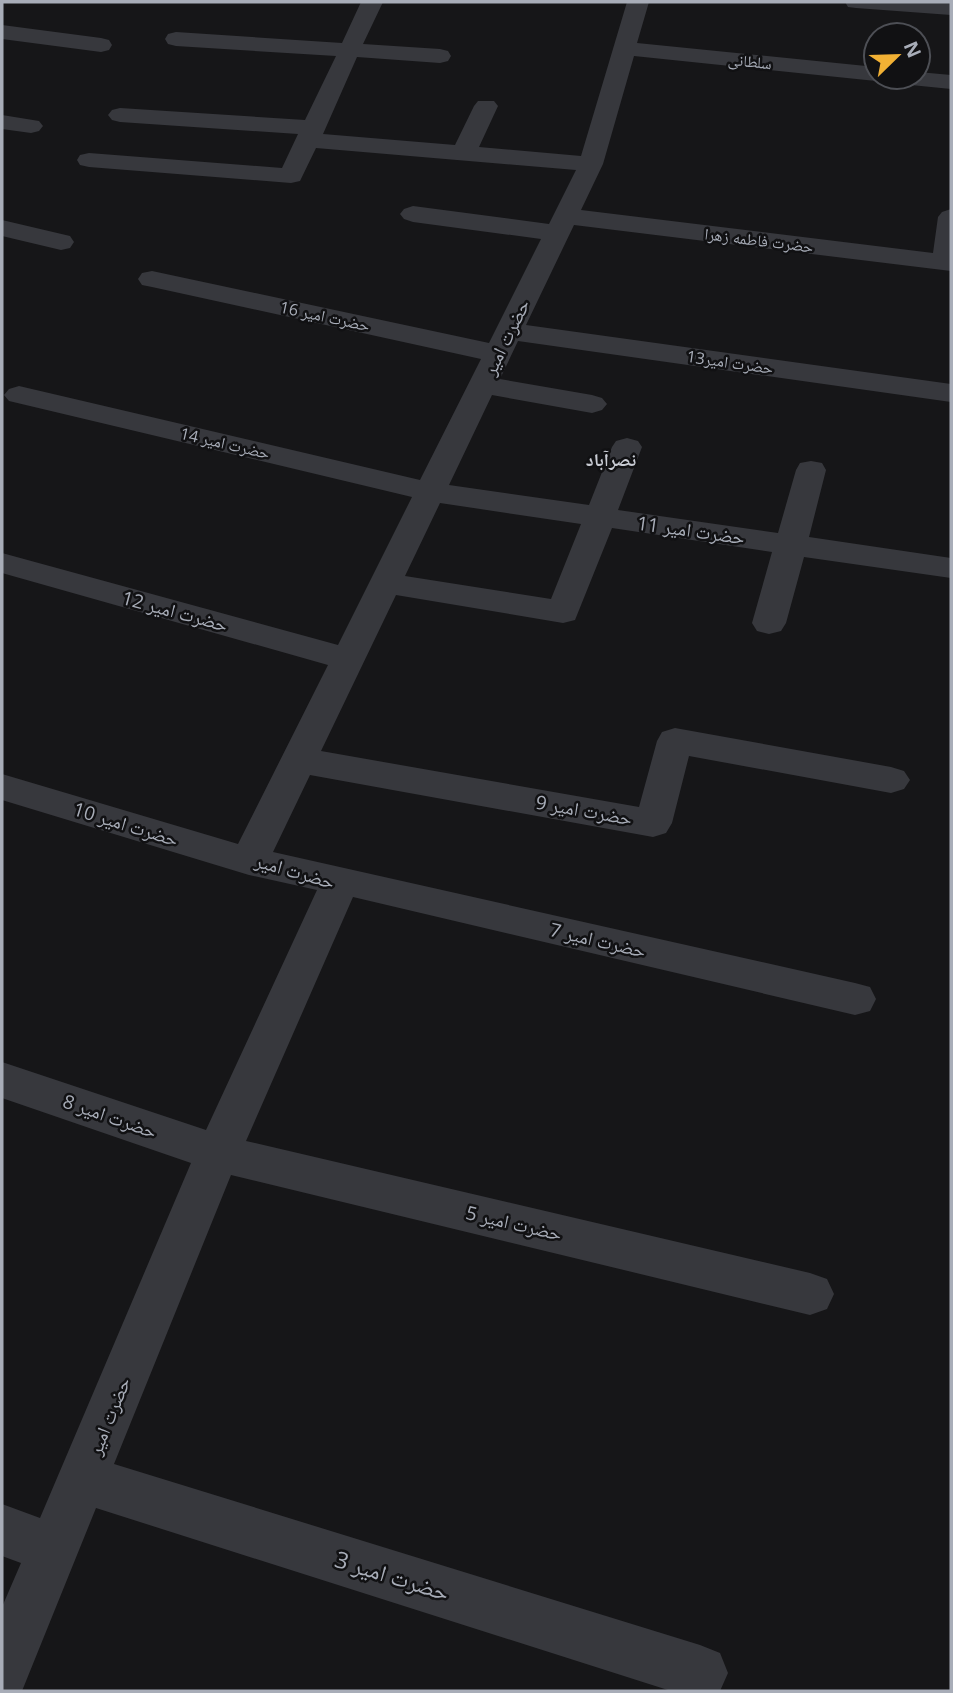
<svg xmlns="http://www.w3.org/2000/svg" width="953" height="1693" font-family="'Open Sans','Noto Naskh Arabic',sans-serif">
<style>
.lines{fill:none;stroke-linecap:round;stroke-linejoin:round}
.minor{fill:#37383d;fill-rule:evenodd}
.labels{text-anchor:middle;stroke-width:5;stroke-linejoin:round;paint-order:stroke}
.far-street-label{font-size:16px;fill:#a8adb8;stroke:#111113}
.far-neighbourhood-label{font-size:18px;font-weight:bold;fill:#c9ccd4;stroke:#111113}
.street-label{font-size:19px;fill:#a8adb8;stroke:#111113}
.near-street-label{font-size:23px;fill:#a8adb8;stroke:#111113}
</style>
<rect width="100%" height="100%" fill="#161618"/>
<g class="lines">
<path class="minor" d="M361,2H383L363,44L440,49L448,51L451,56L448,61L440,63L357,57L323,134L455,145L474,106L478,101H494L498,106L479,147L581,156L627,2H649L637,43L876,67V77H885L884,79L876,81L634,56L603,164L581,210L933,253L938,217L942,212L951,209V271L574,225L526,325L951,384V402L518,341L500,379L592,395L602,398L607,404L602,410L592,413L492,395L449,485L589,505L612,447L616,441L627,438L638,441L642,447L618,510L778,533L796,470L800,463L811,461L822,463L826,470L809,537L951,558V578L804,557L786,623L781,631L769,634L757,631L752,623L772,552L612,528L575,620L563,623L396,595L321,751L639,807L657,741L662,732L675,728L891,767L904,771L910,780L904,789L891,793L689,756L672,823L666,833L653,837L310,775L273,852L855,983L870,987L876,999L870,1011L855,1015L353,897L246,1141L810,1273L827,1279L834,1294L827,1309L810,1315L231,1175L114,1464L700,1645L720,1653L728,1673L720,1691H671L96,1508L22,1691H2V1607L21,1563L2,1556V1504L40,1518L191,1163L2,1098V1062L206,1130L317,890L249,875L2,800V774L238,844L328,665L2,573V553L338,645L412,497L9,401L4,395L9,389L19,386L420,480L481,359L152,287L142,285L138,279L142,273L152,271L489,343L541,239L413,222L404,219L400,214L404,209L413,206L549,224L576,170L316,148L300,181L291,183L89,167L80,165L77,160L80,155L89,153L282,168L298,134L120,122L112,120L108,115L112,110L120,108L305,120L336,56L176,46L168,44L165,39L168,34L176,32L342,43ZM440,503L581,524L551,599L405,576Z
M845,2L951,3V15L856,8L848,7Z
M2,25L101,38L109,40L112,45L109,50L101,52L2,39Z
M918,72L951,75V89L901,84L893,82L890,77H918Z
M2,115L39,121L43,126L39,131L31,133L2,129Z
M2,220L70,236L74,242L70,248L61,250L2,236Z"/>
</g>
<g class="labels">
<g class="far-street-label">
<text transform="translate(750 61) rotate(6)" y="6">سلطانی</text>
<text transform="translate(759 240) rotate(7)" y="6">حضرت فاطمه زهرا</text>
<text transform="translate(325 316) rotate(12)" y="6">حضرت امیر 16</text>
<text transform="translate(730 362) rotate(8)" y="6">حضرت امیر13</text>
<text transform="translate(225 443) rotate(13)" y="6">حضرت امیر 14</text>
</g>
<g class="far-neighbourhood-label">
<text x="611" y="466">نصرآباد</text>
</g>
<g class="street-label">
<text transform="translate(506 337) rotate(-64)" y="7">حضرت امیر</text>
<text transform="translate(691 530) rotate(8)" y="7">حضرت امیر 11</text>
<text transform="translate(175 611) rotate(15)" y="7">حضرت امیر 12</text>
<text transform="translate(584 810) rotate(10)" y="7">حضرت امیر 9</text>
<text transform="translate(126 824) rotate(17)" y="7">حضرت امیر 10</text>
<text transform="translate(295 871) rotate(16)" y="7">حضرت امیر</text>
<text transform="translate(598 940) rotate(13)" y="7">حضرت امیر 7</text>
<text transform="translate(110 1116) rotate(19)" y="7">حضرت امیر 8</text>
<text transform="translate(514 1223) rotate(13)" y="7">حضرت امیر 5</text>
<text transform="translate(109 1416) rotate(-68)" y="7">حضرت امیر</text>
</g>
<g class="near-street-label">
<text transform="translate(392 1576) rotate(17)" y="8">حضرت امیر 3</text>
</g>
</g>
<rect width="953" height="1693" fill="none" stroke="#a8adb8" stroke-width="7"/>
<g transform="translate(897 56) rotate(67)"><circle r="33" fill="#111113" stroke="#4d4f55" stroke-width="2"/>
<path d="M0-5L12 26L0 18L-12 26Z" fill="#f2b134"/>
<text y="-10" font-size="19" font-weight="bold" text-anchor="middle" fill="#a8adb8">N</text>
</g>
</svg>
